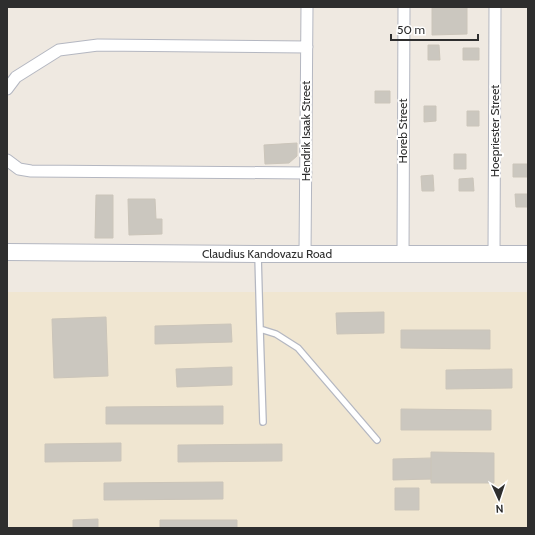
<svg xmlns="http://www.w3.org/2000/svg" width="535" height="535" font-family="Cabin,sans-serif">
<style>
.education{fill:#f0e6d1}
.building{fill:#cbc7bf;stroke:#cbc5ba}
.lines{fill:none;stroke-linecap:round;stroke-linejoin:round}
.lane-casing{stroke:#b4b7c1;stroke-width:8}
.street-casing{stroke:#b4b7c1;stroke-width:13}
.secondary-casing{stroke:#b4b7c1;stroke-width:18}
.lane{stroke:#fff;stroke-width:5.5}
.street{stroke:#fff;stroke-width:11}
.secondary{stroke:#fff;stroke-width:16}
.labels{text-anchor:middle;stroke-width:4;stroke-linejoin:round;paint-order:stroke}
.street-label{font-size:12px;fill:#2e2e2e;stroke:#fff}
</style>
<rect width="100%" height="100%" fill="#efe9e1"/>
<path class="education" d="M7,292H528V528H9Z"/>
<path class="building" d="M432,7H467V34L432,35Z
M428,45H439L440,60H428Z
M463,48H479V60H463Z
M375,91H390V103H375Z
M424,106H436V121L424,122Z
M467,111H479V126H467Z
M297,143V156L289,163L265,164L264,145Z
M454,154H466V169H454Z
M513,164H527V177H513Z
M433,175L434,191H422L421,176Z
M473,178L474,191H459V179Z
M515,194H528V207H516Z
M96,195H113V238H95Z
M128,199H155L156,219H162V234L129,235Z
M384,312V333L337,334L336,313Z
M106,317L108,376L54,378L52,319Z
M231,324L232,342L155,344V326Z
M401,330H490V349L401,348Z
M232,367V385L177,387L176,369Z
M512,369V388L446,389V370Z
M223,406V424H106V407Z
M401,409L491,410V430H401Z
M121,443V461L45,462V444Z
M282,444V461L178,462V445Z
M431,452L494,453V483H431Z
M431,458V479L393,480V459Z
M223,482V499L104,500V483Z
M395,488H419V510H395Z
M98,519V528H73V520Z
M160,520H237V528H160Z"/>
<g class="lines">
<defs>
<path id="lane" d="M258,255L260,329L276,334L298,348L377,440
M260,329L263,422"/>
<path id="street" d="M7,89L16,77L59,50L98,45L307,47
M7,160L19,169L31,171L306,173
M305,254L307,7
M403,254L404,7
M494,254L495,7"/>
<path id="secondary" d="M7,252L258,254H528"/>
</defs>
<use href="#lane" class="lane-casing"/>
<use href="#street" class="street-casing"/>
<use href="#secondary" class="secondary-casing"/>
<use href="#lane" class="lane"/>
<use href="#street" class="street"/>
<use href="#secondary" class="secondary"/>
</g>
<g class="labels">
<g class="street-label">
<text transform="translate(306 131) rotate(-90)" y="4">Hendrik Isaak Street</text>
<text transform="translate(403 131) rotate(-90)" y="4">Horeb Street</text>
<text transform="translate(495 131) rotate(-90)" y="4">Hoepriester Street</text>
<text x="267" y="258">Claudius Kandovazu Road</text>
</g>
</g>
<rect width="535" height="535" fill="none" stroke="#2e2e2e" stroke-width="16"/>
<g transform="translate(499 499) rotate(177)" stroke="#ffffff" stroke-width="3" paint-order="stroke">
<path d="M0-3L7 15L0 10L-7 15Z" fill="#2e2e2e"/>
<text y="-6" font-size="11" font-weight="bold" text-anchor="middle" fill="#2e2e2e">N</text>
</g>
<path d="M391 34v6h87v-6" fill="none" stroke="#2e2e2e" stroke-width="2"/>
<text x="397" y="34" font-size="12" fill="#2e2e2e" stroke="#ffffff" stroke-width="3" paint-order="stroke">50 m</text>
</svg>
